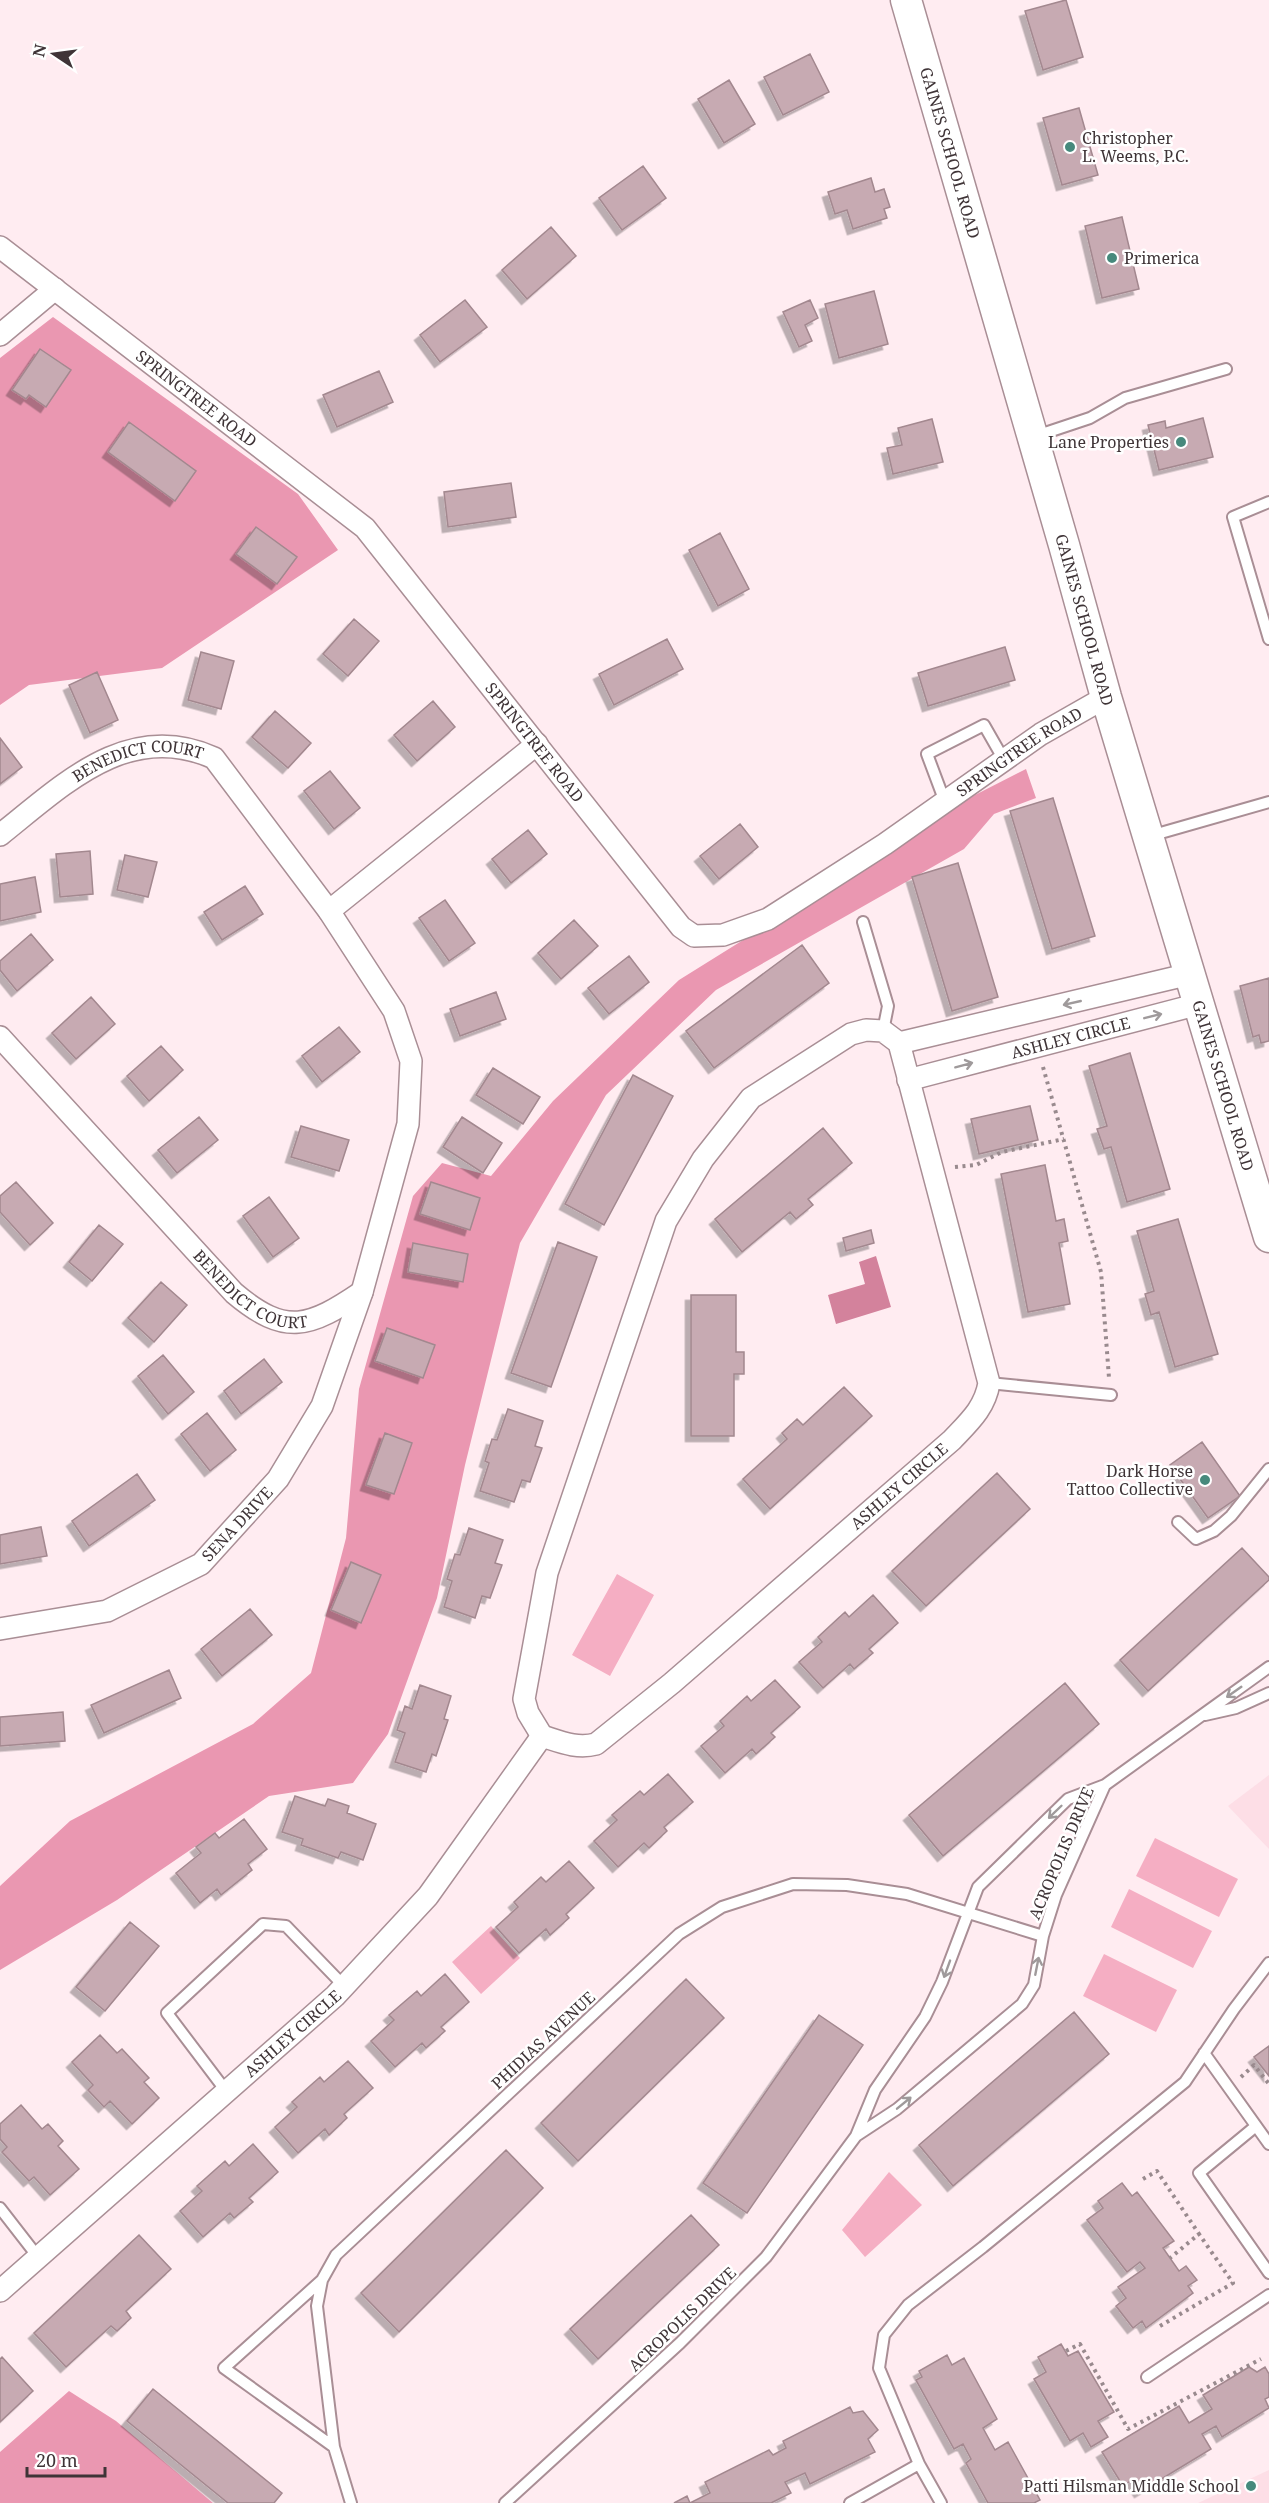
<svg xmlns="http://www.w3.org/2000/svg" width="1269" height="2503" font-family="'Noto Serif',serif">
<style>
.built{fill:#fddee6}
.green{fill:#f5aec3}
.forest{fill:#ea97b1}
.water{fill:#d3829c}
.building{fill:#c7aab2;stroke:#a3888f;stroke-width:1.5;filter:url(#shadow)}
.lines{fill:none;stroke-linecap:round;stroke-linejoin:round}
.lane-casing{stroke:#a98e95;stroke-width:14}
.street-casing{stroke:#a98e95;stroke-width:24}
.secondary-casing{stroke:#a98e95;stroke-width:33}
.path{stroke:#998a8e;stroke-width:4;stroke-dasharray:3 4.5;stroke-linecap:butt}
.lane{stroke:#fff;stroke-width:10}
.street{stroke:#fff;stroke-width:21}
.secondary{stroke:#fff;stroke-width:30}
.oneway{stroke:#9f9a9b}
.poi-dot{fill:#46897c;stroke:#fff;stroke-width:2}
.labels{text-anchor:middle;stroke-width:5;stroke-linejoin:round;paint-order:stroke}
.poi-label{font-size:16px;fill:#3f3437;stroke:#fff;text-anchor:end}
.street-label{font-size:16px;fill:#3f3437;stroke:#fff}
</style>
<defs>
<filter id="shadow"><feDropShadow dx="-5.5" dy="5.5" stdDeviation="0" flood-color="#0004"/></filter>
</defs>
<rect width="100%" height="100%" fill="#ffecf1"/>
<path class="built" d="M1269,1775V1849L1228,1806Z
M1269,2470V2503H1198Z"/>
<path class="green" d="M617,1574L654,1595L610,1676L572,1655Z
M1155,1838L1238,1879L1219,1917L1136,1876Z
M1129,1889L1212,1931L1193,1968L1111,1927Z
M491,1926L520,1958L481,1994L452,1962Z
M1104,1954L1177,1990L1156,2032L1083,1996Z
M889,2172L922,2205L865,2257L842,2230Z"/>
<path class="forest" d="M53,317L298,494L338,550L162,668L29,685L0,705V358Z
M1026,769L1036,798L994,814L964,849L716,990L606,1095L520,1243L465,1465L437,1598L388,1734L353,1783L269,1796L117,1900L0,1970V1886L70,1821L253,1724L311,1673L346,1538L359,1389L413,1196L442,1163L491,1176L553,1101L679,980L975,795Z
M69,2391L116,2421L213,2503H0V2452Z"/>
<path class="water" d="M876,1256L891,1307L836,1324L828,1295L865,1284L859,1262Z"/>
<path class="building" d="M1066,0L1083,57L1043,70L1025,11Z
M810,54L829,92L783,115L764,77Z
M729,80L755,124L724,143L698,99Z
M1079,108L1098,175L1062,185L1043,118Z
M643,166L666,198L622,230L599,198Z
M871,178L875,192L884,189L890,207L884,209L887,218L853,229L847,210L835,214L828,192Z
M1122,217L1139,289L1102,298L1085,226Z
M551,227L576,256L527,299L502,270Z
M874,291L888,344L839,358L825,304Z
M465,300L487,327L440,362L420,335Z
M810,300L818,318L805,325L812,341L799,347L783,312Z
M40,349L71,370L46,407L29,395L26,399L12,390Z
M379,371L393,402L337,427L323,395Z
M1203,418L1213,457L1159,470L1148,425L1165,421L1166,428Z
M932,419L943,462L893,474L887,448L902,445L898,428Z
M129,422L196,471L175,501L108,452Z
M511,483L516,517L448,527L444,492Z
M256,527L297,557L277,584L236,554Z
M720,533L749,589L718,606L689,550Z
M354,619L379,641L348,676L323,654Z
M667,639L683,669L614,705L599,674Z
M1005,647L1015,680L928,706L918,673Z
M201,652L234,661L221,709L188,700Z
M97,672L118,720L90,733L69,685Z
M433,701L455,727L417,761L394,735Z
M275,711L311,743L288,768L252,737Z
M0,738L22,767L0,784Z
M330,771L360,808L334,829L304,791Z
M1053,798L1095,936L1052,949L1010,811Z
M740,824L758,847L719,879L700,856Z
M528,830L547,854L511,883L492,859Z
M90,851L93,894L60,897L56,854Z
M125,855L157,862L148,897L117,890Z
M958,863L998,997L952,1011L912,877Z
M35,877L41,912L0,921V884Z
M245,886L263,914L222,940L204,912Z
M445,900L475,943L449,961L419,918Z
M574,920L598,946L561,979L538,953Z
M31,934L53,960L17,991L0,970V961Z
M802,945L829,983L714,1068L686,1031Z
M629,956L649,982L609,1014L588,988Z
M1269,978V1041L1261,1043L1259,1035L1253,1037L1240,986Z
M496,992L506,1019L460,1036L450,1009Z
M91,997L115,1024L76,1059L52,1033Z
M339,1027L360,1052L322,1082L302,1056Z
M161,1046L183,1070L149,1101L127,1076Z
M1130,1053L1170,1189L1127,1202L1111,1147L1104,1149L1097,1129L1107,1126L1089,1066Z
M493,1068L540,1097L523,1124L476,1095Z
M633,1075L673,1096L604,1225L565,1204Z
M1030,1106L1038,1140L979,1154L971,1119Z
M199,1117L218,1140L177,1173L158,1150Z
M462,1117L502,1143L483,1173L443,1147Z
M301,1126L349,1140L339,1171L291,1157Z
M823,1128L852,1163L808,1199L813,1205L796,1219L790,1212L742,1252L715,1219Z
M1045,1165L1056,1221L1064,1219L1068,1241L1059,1243L1070,1304L1028,1312L1001,1174Z
M16,1182L53,1223L30,1245L0,1212V1196Z
M431,1182L480,1198L470,1230L420,1214Z
M269,1197L299,1238L273,1257L243,1216Z
M1178,1219L1218,1354L1175,1367L1159,1312L1151,1315L1145,1294L1154,1291L1137,1231Z
M99,1225L123,1244L92,1281L69,1262Z
M871,1230L874,1243L846,1251L843,1238Z
M558,1242L597,1257L551,1387L511,1373Z
M413,1243L468,1254L463,1282L408,1272Z
M161,1282L187,1305L154,1342L128,1318Z
M691,1295H736V1352H744V1374H734V1436H691Z
M387,1328L435,1345L423,1378L375,1361Z
M163,1355L194,1392L168,1414L138,1376Z
M264,1359L282,1382L241,1414L224,1391Z
M844,1387L872,1416L770,1509L743,1479L787,1439L782,1433L797,1419L803,1425Z
M508,1409L543,1421L535,1446L542,1448L530,1482L522,1480L514,1502L480,1491L489,1463L485,1461L492,1439L497,1440Z
M207,1413L236,1450L210,1471L181,1434Z
M385,1433L412,1443L394,1494L366,1485Z
M1202,1442L1240,1496L1208,1518L1170,1465Z
M997,1473L1030,1509L926,1606L892,1571Z
M137,1474L155,1500L89,1546L72,1521Z
M41,1527L47,1556L0,1564V1535Z
M469,1528L503,1540L495,1563L502,1565L490,1598L482,1596L475,1618L444,1607L452,1581L447,1579L455,1554L460,1555Z
M1242,1548L1269,1577V1580L1148,1691L1120,1660Z
M351,1562L381,1575L361,1623L331,1610Z
M873,1595L898,1623L869,1649L873,1653L854,1669L850,1664L823,1688L799,1662L822,1642L818,1637L845,1612L849,1617Z
M250,1609L272,1635L222,1676L201,1649Z
M169,1670L181,1698L104,1733L91,1705Z
M775,1680L800,1707L771,1733L775,1737L756,1754L752,1749L725,1773L701,1746L724,1726L720,1721L747,1696L751,1701Z
M1065,1683L1099,1724L943,1856L909,1815Z
M420,1685L451,1696L444,1719L448,1720L436,1756L432,1754L426,1772L395,1762L405,1733L397,1730L405,1706L412,1709Z
M63,1712L65,1741L0,1746V1717Z
M668,1774L693,1802L664,1827L667,1831L649,1848L644,1843L618,1867L594,1841L617,1820L612,1815L640,1791L644,1795Z
M295,1796L325,1806L328,1799L349,1806L347,1813L376,1824L363,1860L341,1852L338,1858L301,1845L303,1839L282,1832Z
M244,1819L267,1849L248,1864L252,1870L221,1895L217,1889L200,1903L176,1873L201,1853L196,1847L215,1833L219,1838Z
M569,1861L594,1888L566,1914L569,1918L550,1935L546,1929L519,1953L496,1927L518,1907L514,1902L541,1877L546,1882Z
M130,1922L159,1946L105,2011L76,1987Z
M445,1974L469,2002L441,2027L445,2031L426,2048L422,2043L395,2067L371,2041L394,2020L389,2015L417,1991L421,1996Z
M686,1979L724,2018L578,2161L541,2123Z
M1074,2012L1109,2054L953,2186L919,2145Z
M819,2015L863,2045L747,2213L703,2183Z
M100,2035L117,2053L122,2049L149,2078L144,2082L159,2098L132,2124L110,2101L104,2107L88,2090L93,2085L72,2062Z
M1269,2046V2076L1254,2057Z
M348,2061L373,2088L344,2114L347,2118L329,2135L325,2129L298,2153L275,2127L297,2107L292,2102L320,2077L324,2082Z
M21,2105L42,2129L48,2124L63,2141L58,2146L79,2169L50,2195L34,2177L29,2181L2,2152L7,2147L0,2139V2124Z
M253,2144L278,2172L249,2198L253,2202L234,2218L230,2213L203,2237L180,2211L202,2191L197,2186L225,2161L229,2166Z
M506,2150L543,2188L399,2332L361,2293Z
M1122,2183L1132,2196L1137,2192L1174,2241L1163,2248L1179,2271L1186,2266L1197,2280L1188,2286L1193,2293L1146,2328L1142,2321L1133,2328L1116,2306L1126,2298L1118,2287L1145,2268L1140,2262L1127,2272L1087,2220L1103,2208L1098,2201Z
M691,2215L719,2245L598,2359L570,2329Z
M139,2235L171,2269L126,2311L131,2318L117,2331L111,2326L66,2367L34,2333Z
M1061,2344L1068,2356L1078,2351L1114,2412L1098,2421L1108,2437L1091,2447L1083,2433L1070,2441L1034,2379L1046,2372L1038,2357Z
M947,2355L952,2365L964,2358L997,2419L983,2428L995,2450L1008,2442L1040,2500L1034,2503H988L966,2463L971,2459L963,2444L954,2449L916,2380L922,2377L919,2371Z
M2,2357L33,2391L0,2422V2359Z
M1249,2367L1257,2372L1265,2367L1269,2374V2397L1265,2399L1269,2408L1222,2437L1216,2426L1202,2434L1211,2449L1140,2492L1132,2480L1123,2486L1102,2452L1179,2406L1189,2423L1212,2409L1203,2395Z
M153,2389L282,2493L274,2503H228L127,2421Z
M850,2407L853,2413L863,2411L878,2430L868,2439L875,2452L810,2484L805,2473L785,2482L791,2493L771,2503H674L687,2496L690,2503L710,2493L705,2482L769,2450L773,2455L786,2448L783,2441Z"/>
<g class="lines">
<defs>
<path id="lane" d="M1036,436L1090,418L1125,398L1226,369
M1269,502L1233,517L1269,639
M945,802L927,754L984,725L1004,760
M1150,836L1269,802
M863,922L888,1006L883,1031
M989,1383L1111,1395
M1178,1522L1196,1539L1214,1531L1231,1516L1269,1469
M1205,1715L1236,1708L1269,1693
M1204,2053L1269,2144
M226,2091L167,2013L263,1924L286,1926L344,1986
M1256,2126L1199,2173L1269,2273
M856,2136L897,2109L1022,2004L1034,1985L1043,1936L1056,1895L1105,1785
M0,2208L38,2257
M322,2280L224,2368L334,2447
M1147,2377L1269,2295
M351,2503L334,2447L317,2306L322,2280L336,2255L679,1934L722,1907L793,1884L847,1885L907,1894L1043,1936
M505,2503L680,2343L766,2257L856,2136L875,2090L925,2017L942,1982L978,1887L1068,1799L1105,1785L1269,1667
M850,2503L919,2464
M941,2503L919,2464L879,2368L884,2335L908,2305L983,2247L1185,2082L1234,2009L1269,1963"/>
<g id="street">
<path id="s1" d="M0,247L365,528L681,927L694,936L723,935L768,919L885,844L1041,734L1106,697"/>
<path d="M0,335L55,289"/>
<path id="s2" d="M0,835C63,785 128,719 214,758L329,911L394,1011L411,1061L408,1124L362,1292L322,1406L278,1479L201,1564L107,1611L0,1629"/>
<path d="M329,911L537,744"/>
<path d="M866,1030L883,1031L899,1043L989,1383C985,1408 969,1422 952,1440L672,1683L596,1744C577,1749 561,1742 542,1736L528,1713L524,1699L547,1573L666,1221L703,1159L751,1098L851,1034Z"/>
<path id="s3" d="M0,1037L234,1293C286,1337 310,1327 362,1292"/>
<path d="M899,1043L1190,974"/>
<path id="s4" d="M908,1080L1199,1004"/>
<path id="s5" d="M0,2291L335,1996L428,1896L542,1736"/>
</g>
<g id="secondary">
<path id="s6" d="M906,0L1064,545L1106,697L1269,1237"/>
</g>
</defs>
<use href="#lane" class="lane-casing"/>
<use href="#street" class="street-casing"/>
<use href="#secondary" class="secondary-casing"/>
<path class="path" d="M1043,1067L1101,1272L1109,1378
M955,1167L976,1165L1002,1152L1064,1139
M1241,2077L1254,2065L1269,2084
M1143,2179L1157,2171L1199,2234L1170,2258
M1160,2326L1233,2283L1199,2234
M1066,2351L1080,2344L1128,2429L1261,2359"/>
<use href="#lane" class="lane"/>
<use href="#street" class="street"/>
<use href="#secondary" class="secondary"/>
</g>
<defs><path id="oneway-shaft" d="M-6 0H5M1.5-3L5.5 0L1.5 3" fill="none" stroke-width="1.6" stroke-linecap="round" stroke-linejoin="round" transform="scale(1.5)"/></defs>
<g class="oneway">
<use href="#oneway-shaft" transform="translate(1072 1003) rotate(167)"/>
<use href="#oneway-shaft" transform="translate(1153 1016) rotate(-14)"/>
<use href="#oneway-shaft" transform="translate(964 1065) rotate(-15)"/>
<use href="#oneway-shaft" transform="translate(1234 1692) rotate(145)"/>
<use href="#oneway-shaft" transform="translate(1055 1812) rotate(136)"/>
<use href="#oneway-shaft" transform="translate(1037 1966) rotate(-79)"/>
<use href="#oneway-shaft" transform="translate(947 1969) rotate(110)"/>
<use href="#oneway-shaft" transform="translate(904 2103) rotate(-39)"/>
</g>
<g class="poi-dot">
<circle cx="1070" cy="147" r="6"/>
<circle cx="1112" cy="258" r="6"/>
<circle cx="1181" cy="442" r="6"/>
<circle cx="1205" cy="1480" r="6"/>
<circle cx="1251" cy="2486" r="6"/>
</g>
<g class="labels">
<g class="poi-label">
<text x="1082" y="144" text-anchor="start">Christopher<tspan x="1082" dy="18">L. Weems, P.C.</tspan></text>
<text x="1124" y="264" text-anchor="start">Primerica</text>
<text x="1169" y="448">Lane Properties</text>
<text x="1193" y="1477">Dark Horse<tspan x="1193" dy="18">Tattoo Collective</tspan></text>
<text x="1239" y="2492">Patti Hilsman Middle School</text>
</g>
<g class="street-label">
<text dy="6" stroke="none"><textPath href="#s6" startOffset="159">GAINES SCHOOL ROAD</textPath></text>
<text dy="6" stroke="none"><textPath href="#s1" startOffset="248">SPRINGTREE ROAD</textPath></text>
<text dy="6" stroke="none"><textPath href="#s6" startOffset="645">GAINES SCHOOL ROAD</textPath></text>
<text dy="6" stroke="none"><textPath href="#s1" startOffset="734">SPRINGTREE ROAD</textPath></text>
<text dy="6" stroke="none"><textPath href="#s1" startOffset="1364">SPRINGTREE ROAD</textPath></text>
<text dy="6" stroke="none"><textPath href="#s2" startOffset="162">BENEDICT COURT</textPath></text>
<text dy="6" stroke="none"><textPath href="#s4" startOffset="168">ASHLEY CIRCLE</textPath></text>
<text dy="6" stroke="none"><textPath href="#s6" startOffset="1131">GAINES SCHOOL ROAD</textPath></text>
<text dy="6" stroke="none"><textPath href="#s3" startOffset="360">BENEDICT COURT</textPath></text>
<text transform="translate(899 1486) rotate(-41)" y="6">ASHLEY CIRCLE</text>
<text transform="translate(237 1524) rotate(-47)" y="6">SENA DRIVE</text>
<text transform="translate(1061 1853) rotate(-67)" y="6">ACROPOLIS DRIVE</text>
<text dy="6" stroke="none"><textPath href="#s5" startOffset="390">ASHLEY CIRCLE</textPath></text>
<text transform="translate(543 2040) rotate(-43)" y="6">PHIDIAS AVENUE</text>
<text transform="translate(682 2319) rotate(-44)" y="6">ACROPOLIS DRIVE</text>
</g>
</g>
<g transform="translate(54 54) rotate(283)" stroke="#ffffff" stroke-width="4.5" paint-order="stroke">
<path d="M0-4.5L10 22L0 15L-10 22Z" fill="#3f3437"/>
<text y="-9" font-size="16" font-weight="bold" text-anchor="middle" fill="#3f3437">N</text>
</g>
<path d="M27 2467v9h78v-9" fill="none" stroke="#3f3437" stroke-width="3"/>
<text x="36" y="2467" font-size="18" fill="#3f3437" stroke="#ffffff" stroke-width="4.5" paint-order="stroke">20 m</text>
</svg>
